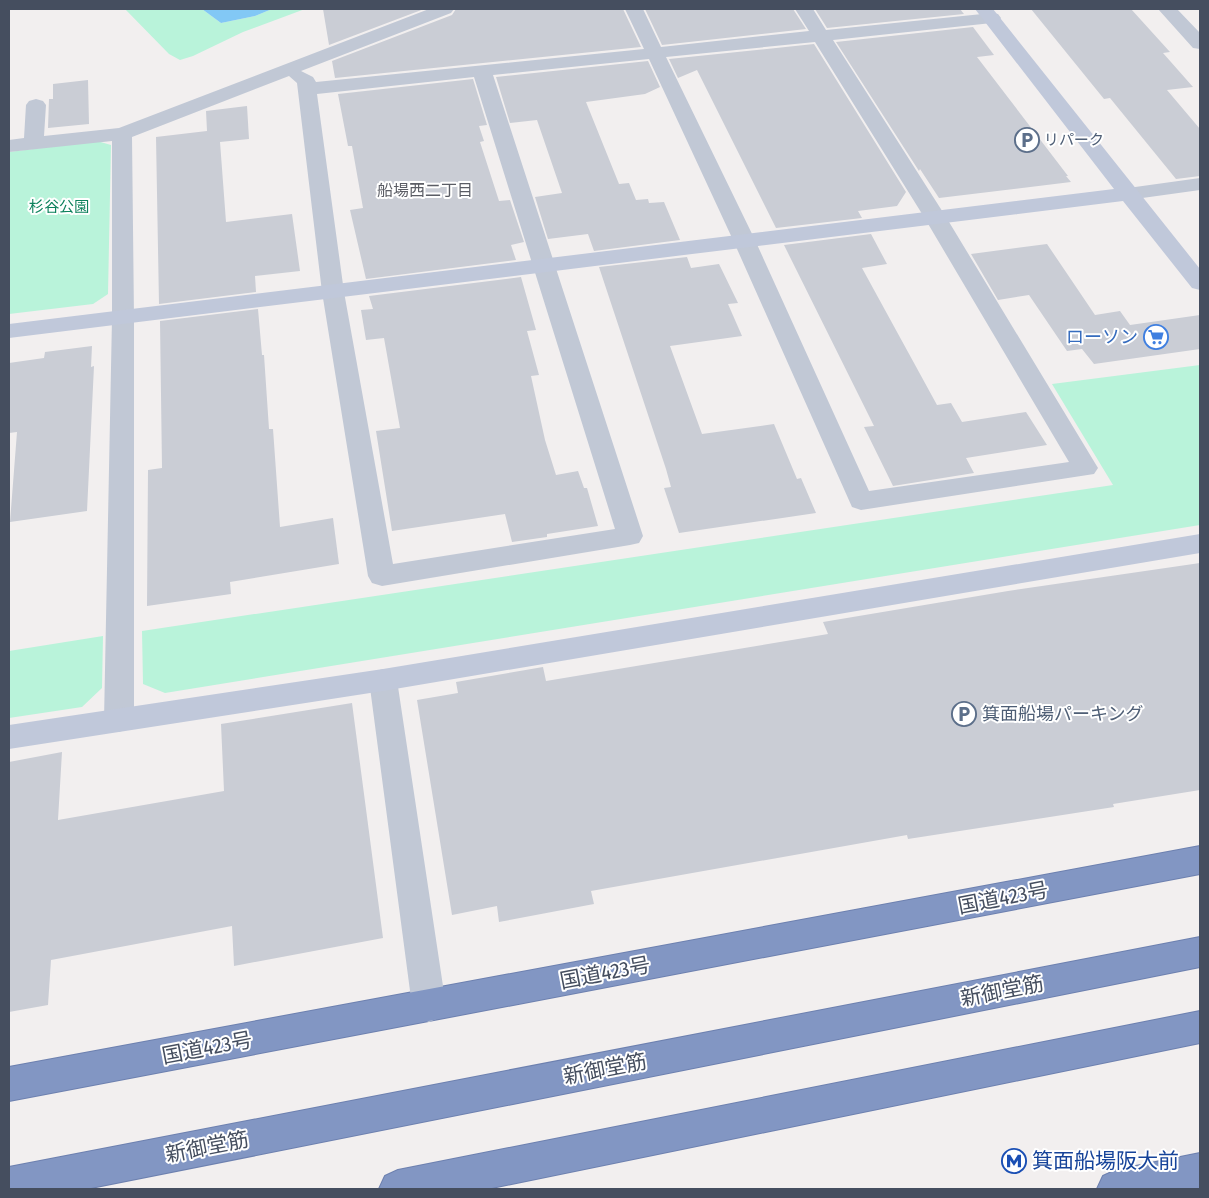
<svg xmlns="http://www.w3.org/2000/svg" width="1209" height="1198" font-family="'Fira Sans Condensed','Noto Sans JP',sans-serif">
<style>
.green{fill:#b9f3da}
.water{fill:#82c8f5}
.building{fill:#cacdd5}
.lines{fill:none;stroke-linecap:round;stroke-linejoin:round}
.highway-casing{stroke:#6d80af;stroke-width:2}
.street{fill:#c1c8d5;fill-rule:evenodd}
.secondary{fill:#c0c8da;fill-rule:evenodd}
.highway{fill:#8296c3;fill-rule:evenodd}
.labels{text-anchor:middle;stroke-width:4;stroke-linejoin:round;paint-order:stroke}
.far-service-label{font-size:15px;fill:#4e5e75;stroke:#fff;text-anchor:start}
.far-park-label{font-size:15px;fill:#0e825d;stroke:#fff}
.far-neighbourhood-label{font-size:16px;fill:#5b5d65;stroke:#fff}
.shop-label{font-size:18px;fill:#366cbe;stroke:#fff;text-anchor:end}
.service-label{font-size:18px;fill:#4e5e75;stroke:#fff;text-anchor:start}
.near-street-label{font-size:21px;fill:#454e5f;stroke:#fff}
.near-transit-label{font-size:21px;fill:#164399;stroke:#fff;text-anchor:start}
</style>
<rect width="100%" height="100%" fill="#f2efef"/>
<path class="green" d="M125,9H202L221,23L255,16L272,9H305L243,32L193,56L180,60L169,54Z
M97,141L111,145L108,294L93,304L9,314V152Z
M1200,365V525L165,693L143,684L142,631L1113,485L1052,384Z
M103,636L102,688L82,707L9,718V651Z"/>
<path class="water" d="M202,9H272L255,16L221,23Z"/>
<path class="building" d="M323,9H424L329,45Z
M456,9H623L641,47L335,78L332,61L452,15Z
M645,9H793L806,29L662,45Z
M815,9H960L964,14L827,28Z
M1031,9H1131L1170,52L1163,53L1193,87L1167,90L1200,129V176L1176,179L1110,98L1104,99Z
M973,27L994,55L977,57L1068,176H1066L1071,182L939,198L920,169L919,171L836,42Z
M814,44L906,192L897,206L858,211L862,218L776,228L697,70L678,78L669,59Z
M648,61L660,87L645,94L586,102L619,184L629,183L636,200L648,199L649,203L664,202L680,240L594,251L588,234L548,239L535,197L562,193L537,120L510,123L496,77Z
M473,79L487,125L479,126L484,141L480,142L499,201L510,200L524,242L511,245L516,260L366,279L350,210L363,208L352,146H348L338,94Z
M88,80L89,124L48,128L49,99H53V84Z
M247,106L249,139L220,142L226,222L292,214L300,271L255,276L256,292L159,304L156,137L207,131L206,111Z
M871,234L887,264L862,268L937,405L951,403L962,422L1026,412L1047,445L966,458L974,473L893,486L864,427L874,426L784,245Z
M1047,244L1095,315L1120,311L1130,325L1200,315V349L1094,364L1082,349L1067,351L1029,295L998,300L971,254Z
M687,257L691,268L719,264L738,303L728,304L742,336L670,346L702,434L774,424L797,479L801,478L816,513L679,533L664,488L671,487L666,469L599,267Z
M521,277L536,330L527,331L539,375L531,376L545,440L556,475L578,471L584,488H587L598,526L547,534V537L512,542L505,514L392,531L376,431L400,428L384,338L366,340L361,310L373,309L369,296Z
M258,309L262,355H264L269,429H273L280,527L333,518L339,564L230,582L231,594L147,606L148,470L162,468L160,321Z
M92,346L91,367L94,366L87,511L10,522L17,432L9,433V363L44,358L45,352Z
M1200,563V790L1113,804L1114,807L908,839L907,835L591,891L594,904L499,922L497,906L452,915L417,700L458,693L456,682L543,667L546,681L828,634L823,622L1008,591Z
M352,703L383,938L234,966L232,926L51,960L48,1005L9,1012V762L62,752L58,820L224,791L221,724Z"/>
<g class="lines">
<defs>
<path id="highway" d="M1200,846V874L9,1101V1067Z
M1200,937V967L86,1189H9V1167Z
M1200,1011V1043L487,1189H379L385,1176L398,1170Z
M1200,1153V1189H1097L1103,1176L1116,1170Z"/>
</defs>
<use href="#highway" class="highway-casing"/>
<path class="street" d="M429,9H454L451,13L301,71L313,77L316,82L644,49L625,9H643L661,47L809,31L795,9H813L826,30L992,13L998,14L1001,18L998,22L992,23L833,40L946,217L1098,468L1094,474L861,510L852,507L733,240L649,59L493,75L643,536L639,543L630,545L382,586L372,583L368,576L322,292L297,83L289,76L132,137L134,318V720L129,728L119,732L109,728L104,720L112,318V141L9,152V140L24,138L26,105L29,101L36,99L43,101L46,105L44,136L119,128ZM815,42L924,217L1069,462L869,491L755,240L666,57ZM474,77L615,529L393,564L344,292L317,94Z
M1158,9H1177L1200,33V49L1193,48Z
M1200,178V190L1128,200L1121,198L1118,194L1121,190L1128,188Z
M383,669L393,672L397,680L446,1006L441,1017L429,1022L417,1017L412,1006L369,680L373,672Z"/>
<path class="secondary" d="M975,9H993L1200,269V290L1192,288L1123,201L9,338V324L1114,189Z
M1200,534V553L383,691L9,749V725L383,669Z"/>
<use href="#highway" class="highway"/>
</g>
<defs>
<symbol id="parking-ring" viewBox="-11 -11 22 22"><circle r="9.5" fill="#fff" stroke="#5c6f8a" stroke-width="1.5"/><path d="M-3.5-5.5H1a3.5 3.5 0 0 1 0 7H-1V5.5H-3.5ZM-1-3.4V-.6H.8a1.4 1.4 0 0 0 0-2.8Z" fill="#5c6f8a"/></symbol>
<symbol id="supermarket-ring" viewBox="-11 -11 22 22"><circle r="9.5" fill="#fff" stroke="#3f7fe0" stroke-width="1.5"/><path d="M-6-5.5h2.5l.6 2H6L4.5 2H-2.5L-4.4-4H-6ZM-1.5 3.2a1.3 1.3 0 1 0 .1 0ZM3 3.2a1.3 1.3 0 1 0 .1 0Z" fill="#3f7fe0"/></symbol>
<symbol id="metro-ring" viewBox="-11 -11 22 22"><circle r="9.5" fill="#fff" stroke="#1a4fb4" stroke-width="1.5"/><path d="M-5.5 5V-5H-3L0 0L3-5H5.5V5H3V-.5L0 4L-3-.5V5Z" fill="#1a4fb4"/></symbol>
</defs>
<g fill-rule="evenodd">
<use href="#parking-ring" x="1013" y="126" width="28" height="28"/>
<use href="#supermarket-ring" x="1142" y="323" width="28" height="28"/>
<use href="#parking-ring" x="950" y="700" width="28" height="28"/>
<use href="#metro-ring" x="1000" y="1147" width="28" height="28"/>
</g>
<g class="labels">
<g class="far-service-label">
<text x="1044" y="145">リパーク</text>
</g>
<g class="far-park-label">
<text x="59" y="212">杉谷公園</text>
</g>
<g class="far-neighbourhood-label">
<text x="425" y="196">船場西二丁目</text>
</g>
<g class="shop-label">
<text x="1138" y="343">ローソン</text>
</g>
<g class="service-label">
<text x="982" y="720">箕面船場パーキング</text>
</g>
<g class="near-street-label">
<text transform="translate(1003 898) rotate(-11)" y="7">国道423号</text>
<text transform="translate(605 973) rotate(-11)" y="7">国道423号</text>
<text transform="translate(1002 991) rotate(-11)" y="7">新御堂筋</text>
<text transform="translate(207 1048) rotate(-11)" y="7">国道423号</text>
<text transform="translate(605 1069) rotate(-11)" y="7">新御堂筋</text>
<text transform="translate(207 1147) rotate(-11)" y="7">新御堂筋</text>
</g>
<g class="near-transit-label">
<text x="1032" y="1168">箕面船場阪大前</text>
</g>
</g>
<rect width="1209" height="1198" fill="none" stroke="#454e5f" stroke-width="20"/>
</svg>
